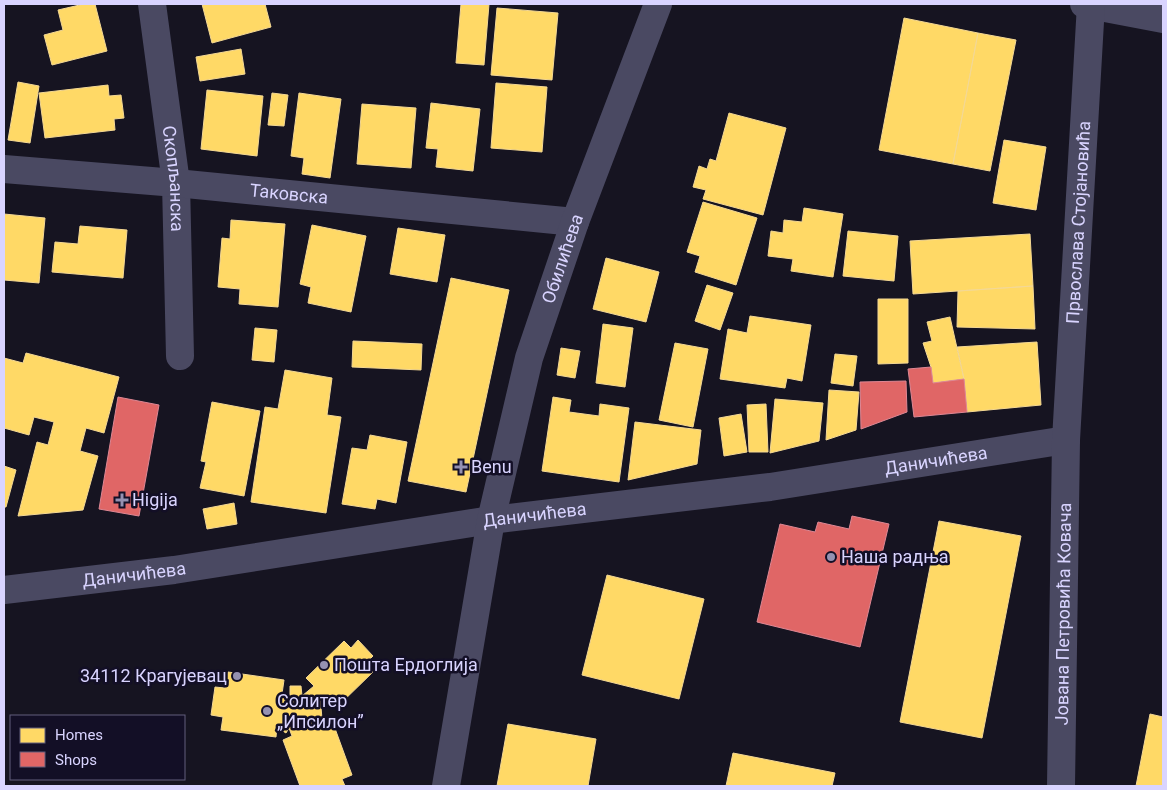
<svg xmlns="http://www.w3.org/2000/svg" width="1167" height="790" font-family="Roboto,sans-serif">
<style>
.homes{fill:#ffd966;stroke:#f4d894}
.shops{fill:#e06666;stroke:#de8794}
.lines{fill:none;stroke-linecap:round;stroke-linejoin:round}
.minor{stroke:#4a4962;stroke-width:28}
.poi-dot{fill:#9591b1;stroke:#130f26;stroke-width:2}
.labels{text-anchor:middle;stroke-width:5;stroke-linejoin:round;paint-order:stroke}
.street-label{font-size:18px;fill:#d9d4ff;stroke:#130f26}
.poi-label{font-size:18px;fill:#d9d4ff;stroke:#130f26;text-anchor:start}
</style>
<rect width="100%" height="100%" fill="#161421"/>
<path class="homes" d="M84,4H95L107,51L52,65L44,35L63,30L58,10Z
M202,4H265L271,27L212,43Z
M461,4H489L484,65L456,63Z
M497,8L558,13L552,80L491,75Z
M904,18L978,33L953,164L879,150Z
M978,33L1016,40L990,171L953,164Z
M241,49L245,74L200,81L196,57Z
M18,82L39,86L30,143L8,140Z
M496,83L547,87L542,152L491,148Z
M108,85L109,96L121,95L124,118L114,119L115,130L45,138L39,93Z
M207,90L263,96L257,156L201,149Z
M272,93L288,95L284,126L268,125Z
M299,93L341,99L330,178L302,174L304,158L291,156Z
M431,103L480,109L473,171L436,167L438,149L426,148Z
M362,104L416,108L411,168L357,164Z
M729,113L786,128L763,215L703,199L706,190L693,187L699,166L707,169L710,159L716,161Z
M1004,140L1046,147L1036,210L993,203Z
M703,202L757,218L736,285L695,272L700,256L687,252Z
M804,208L843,214L833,277L791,271L793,259L768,256L771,231L783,233L784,220L802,222Z
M4,214L45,218L39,283L4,280Z
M231,220L285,224L278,307L239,304L240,289L218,287L222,238L230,239Z
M312,225L366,236L351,312L308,303L311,287L300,284Z
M80,226L127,230L123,278L52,272L55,242L78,244Z
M398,228L445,235L437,282L390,274Z
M848,231L898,236L894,281L843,276Z
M1030,234L1033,286L913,294L910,241Z
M606,258L659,272L646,322L593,309Z
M451,278L509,290L466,492L408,481Z
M707,285L733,293L720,330L695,321Z
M1033,286L1035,329L957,327L958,291Z
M878,299H908V363L878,364Z
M750,316L811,325L802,381L787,378L785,388L720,379L728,329L747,333Z
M950,317L964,379L933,383L931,367L923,343L932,341L927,322Z
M603,324L633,328L625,387L596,383Z
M255,328L277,330L274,362L252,360Z
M353,341L422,344L421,370L352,367Z
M1037,342L1041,405L967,412L964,379L957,347Z
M675,343L708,349L693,427L659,420Z
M561,348L580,351L575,378L557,375Z
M26,353L119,377L104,433L86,428L80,451L98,456L83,510L18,516L37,442L48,445L54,422L34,417L29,435L4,428V358L23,363Z
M835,354L857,356L853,386L831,383Z
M285,370L332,378L327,415L341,417L326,513L251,502L265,407L278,409Z
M829,390L859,392L856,430L826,440Z
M553,397L571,400L569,412L599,416L600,404L629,408L619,482L542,471Z
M775,399L823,403L819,441L770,453Z
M212,402L260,411L244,496L200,488L206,462L201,461Z
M766,404L768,452H749L747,405Z
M741,414L747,452L724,456L719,418Z
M635,422L701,430L697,464L628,480Z
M370,435L407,442L396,503L377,499L375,509L342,504L352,448L367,450Z
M4,466L16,470L6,507H4Z
M234,503L237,524L207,529L203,509Z
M939,521L1021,536L982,738L900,722Z
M607,575L704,599L679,699L582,675Z
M358,640L373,656L365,664L373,672L337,707L329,699L321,707L322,719L324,726L333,723L352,775L342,779L345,786H300L283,740L292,736L289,728L286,733L281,730L284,726H277L276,737L221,730L223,717L211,715L215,687L225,688L228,672L284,680L282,694L290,697V686H301L302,696L314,686L306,678L344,641L351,648Z
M1150,714L1163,717V786H1136Z
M508,724L596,739L588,786H497Z
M733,753L835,773L832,786H726Z"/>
<path class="shops" d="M931,367L933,383L964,379L967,412L914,417L908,369Z
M906,381L907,412L861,429L860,382Z
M118,397L159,405L139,516L99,509Z
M852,516L889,524L860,647L757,622L780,524L815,532L818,522L849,529Z"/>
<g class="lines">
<g class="minor">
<path id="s1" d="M152,4L176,183L180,356"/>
<path d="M1084,4L1163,19"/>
<path id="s2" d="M4,169L176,183L575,222"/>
<path id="s3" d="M4,590L174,570L491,520L770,487L1066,440"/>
<path id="s4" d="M446,786L491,520L529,358L575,222L658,4"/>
<path id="s5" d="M1061,786L1066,440L1091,4"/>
</g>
</g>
<g class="poi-dot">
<path d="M458.5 459.5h5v5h5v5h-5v5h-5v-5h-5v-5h5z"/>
<path d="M119.5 492.5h5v5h5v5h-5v5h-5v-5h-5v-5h5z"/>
<circle cx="831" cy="557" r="5"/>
<circle cx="324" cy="665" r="5"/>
<circle cx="237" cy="676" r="5"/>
<circle cx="267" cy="711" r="5"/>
</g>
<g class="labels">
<g class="street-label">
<text dy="6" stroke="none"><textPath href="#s1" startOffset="176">Скопљанска</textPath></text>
<text dy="6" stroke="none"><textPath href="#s2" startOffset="286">Таковска</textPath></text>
<text dy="6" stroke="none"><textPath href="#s5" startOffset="564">Првослава Стојановића</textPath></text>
<text dy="6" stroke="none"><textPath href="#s4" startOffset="541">Обилићева</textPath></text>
<text dy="6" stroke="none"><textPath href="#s3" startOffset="941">Даничићева</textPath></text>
<text dy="6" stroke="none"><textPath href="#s3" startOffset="536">Даничићева</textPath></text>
<text dy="6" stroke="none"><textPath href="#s3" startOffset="131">Даничићева</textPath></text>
<text dy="6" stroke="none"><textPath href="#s5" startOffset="172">Јована Петровића Ковача</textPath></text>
</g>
<g class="poi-label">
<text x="471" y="473">Benu</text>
<text x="132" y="506">Higija</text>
<text x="841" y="563">Наша радња</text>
<text x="334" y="671">Пошта Ердоглија</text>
<text x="227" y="682" text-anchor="end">34112 Крагујевац</text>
<text x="277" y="707">Солитер<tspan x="277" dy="21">„Ипсилон”</tspan></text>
</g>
</g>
<rect width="1167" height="790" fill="none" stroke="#d9d4ff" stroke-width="10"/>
<rect x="10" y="715" width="175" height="65" fill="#130f26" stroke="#625e7d"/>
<rect x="20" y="728" width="25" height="15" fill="#ffd966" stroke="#625e7d"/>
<text x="55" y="740" font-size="15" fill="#d9d4ff">Homes</text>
<rect x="20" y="752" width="25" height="15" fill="#e06666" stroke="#625e7d"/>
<text x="55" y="765" font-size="15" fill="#d9d4ff">Shops</text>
</svg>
